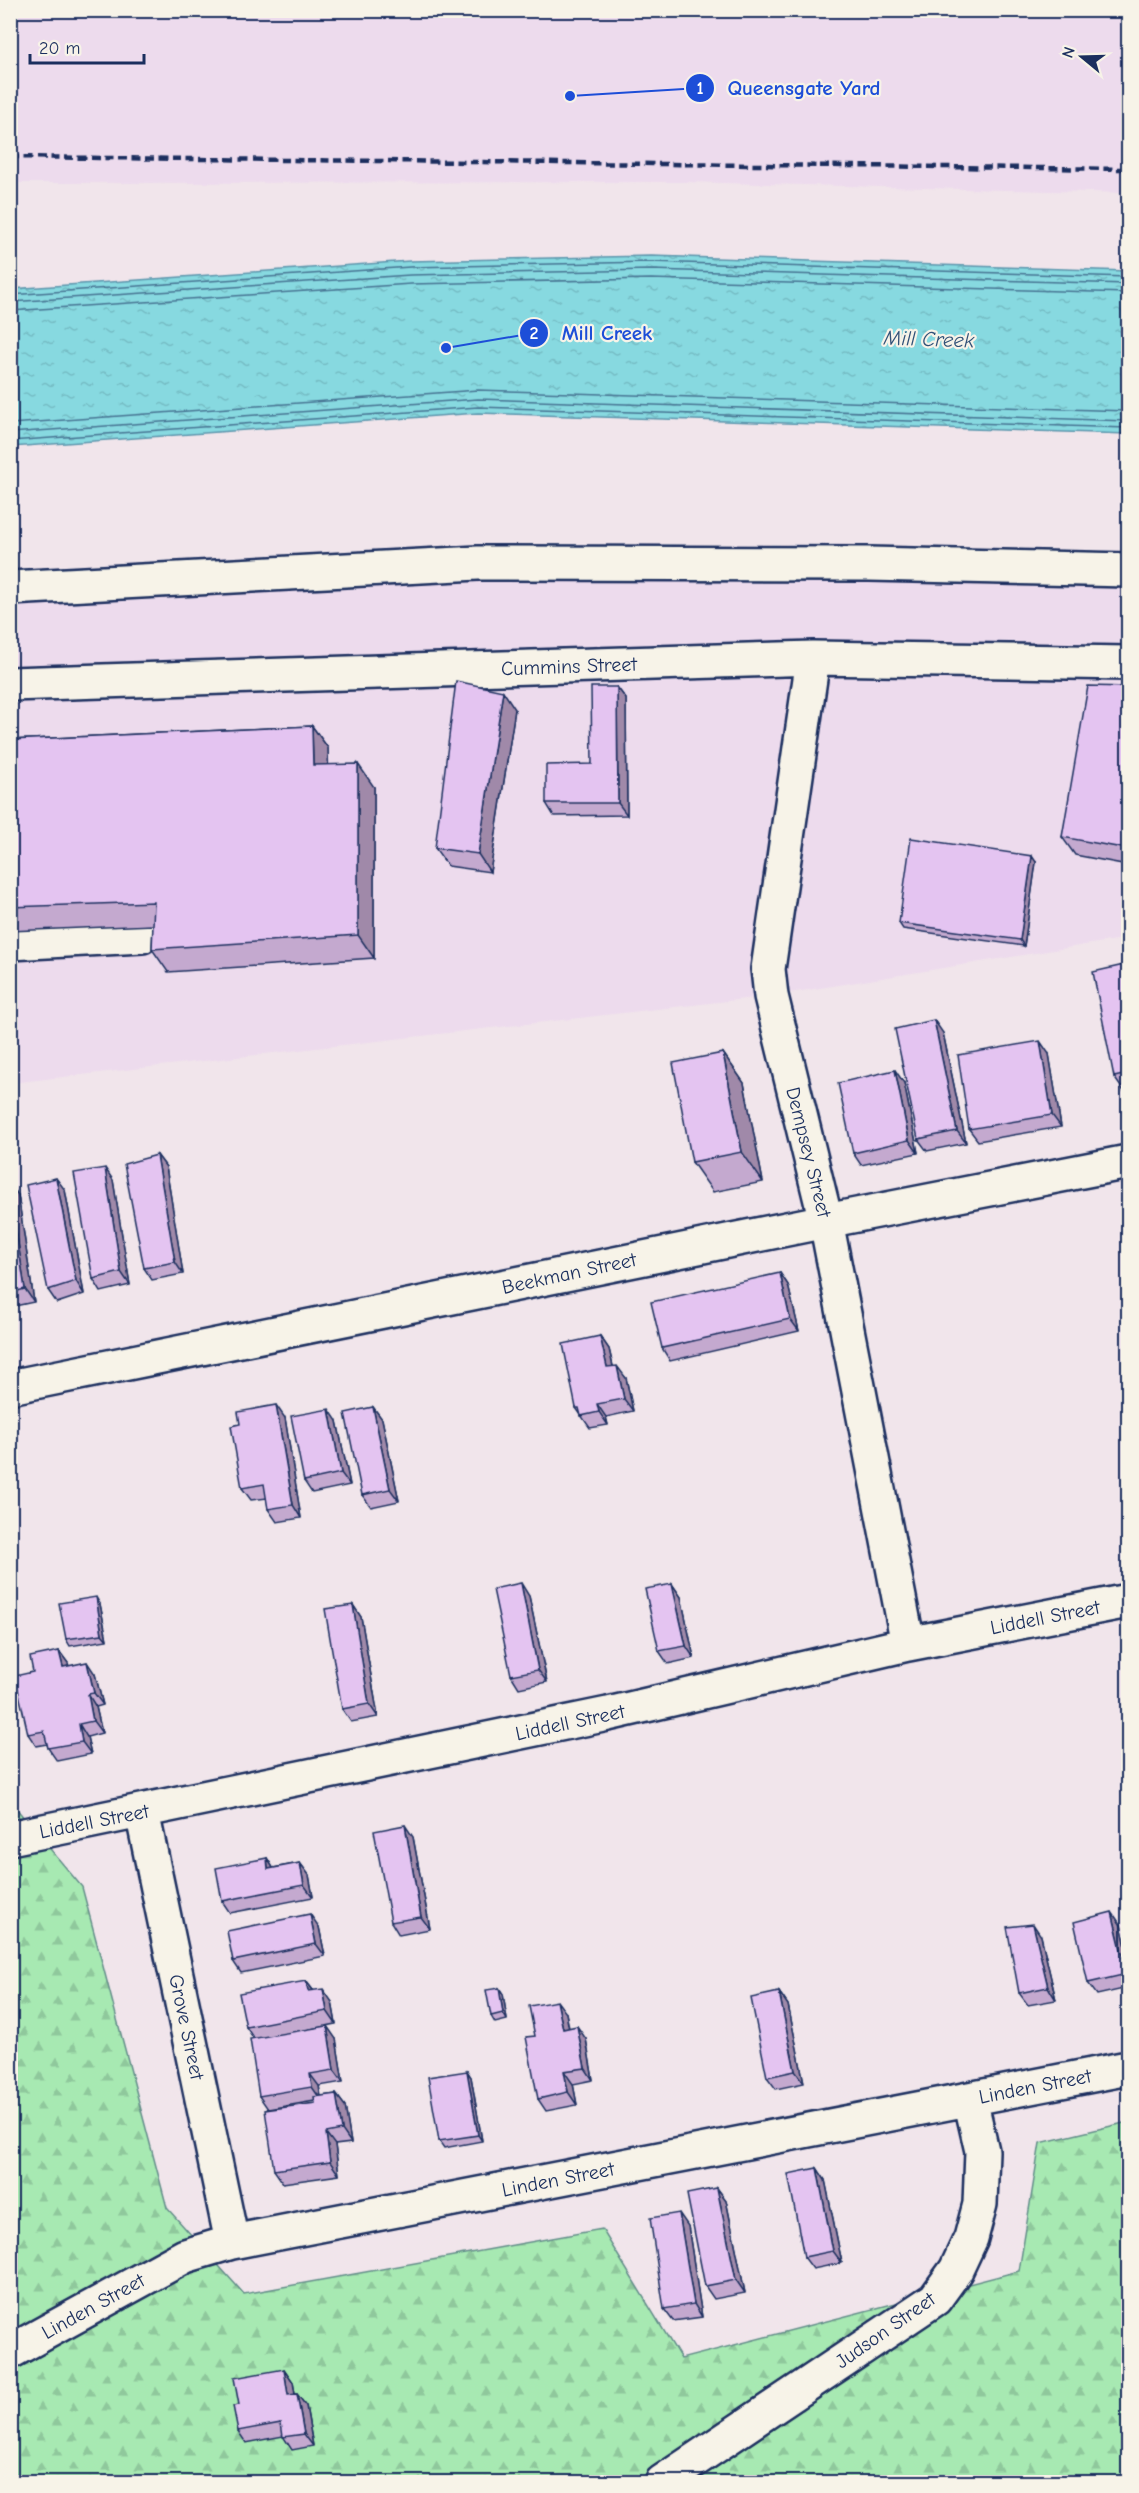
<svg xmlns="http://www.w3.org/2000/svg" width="1139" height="2493" font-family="'Comic Neue',sans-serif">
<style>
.built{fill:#eddbed}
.forest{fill:url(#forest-firs);stroke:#618c88;stroke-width:1.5}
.water{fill:url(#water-ripples);stroke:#5c95ac;stroke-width:1.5}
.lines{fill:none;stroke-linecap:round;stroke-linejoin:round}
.shore{stroke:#467392;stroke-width:1.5}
.minor-casing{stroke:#1b2f5e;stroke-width:38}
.major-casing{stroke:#1b2f5e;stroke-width:38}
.minor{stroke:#f7f3e8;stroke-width:33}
.major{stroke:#f7f3e8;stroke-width:33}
.rail{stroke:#1b2f5e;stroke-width:4.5;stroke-dasharray:9 4.5;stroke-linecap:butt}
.wall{fill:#c4a9cf;stroke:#1b2f5e;stroke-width:1.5}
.shaded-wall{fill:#a089a9;stroke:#1b2f5e;stroke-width:1.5}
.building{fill:#e4c4f1;stroke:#1b2f5e;stroke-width:1.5}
.labels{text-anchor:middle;stroke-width:4.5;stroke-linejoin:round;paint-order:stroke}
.street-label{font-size:20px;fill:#1b2f5e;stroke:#f7f3e8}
.water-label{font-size:21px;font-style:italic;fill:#315178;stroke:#f7f3e8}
.leader{fill:none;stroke:#1d4ed8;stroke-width:2}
.callout-dot{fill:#1d4ed8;stroke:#f7f3e8;stroke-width:2}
.mark-label{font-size:18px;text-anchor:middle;font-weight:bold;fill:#fff}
.callout-label{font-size:21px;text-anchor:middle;font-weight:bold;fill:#1d4ed8;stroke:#f7f3e8;stroke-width:4.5;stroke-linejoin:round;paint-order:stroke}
</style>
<defs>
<pattern id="forest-firs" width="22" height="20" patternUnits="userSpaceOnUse" patternTransform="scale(1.5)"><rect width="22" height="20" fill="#a7e9b2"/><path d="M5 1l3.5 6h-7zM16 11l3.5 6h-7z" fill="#8fc89c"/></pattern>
<pattern id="water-ripples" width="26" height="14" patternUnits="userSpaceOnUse" patternTransform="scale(1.5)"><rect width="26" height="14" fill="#87d9e0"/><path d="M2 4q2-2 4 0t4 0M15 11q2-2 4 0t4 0" fill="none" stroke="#74bbc3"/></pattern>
</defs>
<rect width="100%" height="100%" fill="#f1e5eb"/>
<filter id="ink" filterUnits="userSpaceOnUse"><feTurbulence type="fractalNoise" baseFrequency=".0167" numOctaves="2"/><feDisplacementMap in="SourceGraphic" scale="12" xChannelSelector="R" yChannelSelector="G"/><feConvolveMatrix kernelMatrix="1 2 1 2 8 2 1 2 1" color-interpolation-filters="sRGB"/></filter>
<g filter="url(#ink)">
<path class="built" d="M10,11H1128V193L684,182L11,183Z
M478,563L1128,570V938L771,996L11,1083V588Z"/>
<path class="forest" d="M10,1801L82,1887L167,2208L244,2294L602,2229L681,2359L1019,2271L1040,2143L1128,2122V2482H11Z"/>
<path class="water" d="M651,256L1128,271V434L478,413L11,447V289L410,261Z"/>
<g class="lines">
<path class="shore" d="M10,295L410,267L651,262L1128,277
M10,302L410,275L651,270L1128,284
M10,311L411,284L651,279L1128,293
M10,424L478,390L1128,411
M10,433L478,399L1128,421
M10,441L478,407L1128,428"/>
<defs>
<path id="minor" d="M10,588L478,563L869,564L1128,570
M813,658L768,969L771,996L826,1221L908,1644
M10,684L813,658L1128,663
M10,943L142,936
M142,1812L232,2242
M10,1838L608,1714L908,1644L1128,1601
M10,2352L185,2256L232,2242L1128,2068
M662,2482L935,2299L956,2270L971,2238L980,2204L982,2151L970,2099"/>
<path id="major" d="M10,1387L826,1221L1128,1162"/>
</defs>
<use href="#minor" class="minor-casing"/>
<use href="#major" class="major-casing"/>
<use href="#minor" class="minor"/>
<use href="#major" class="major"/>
<path class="rail" d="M10,157L1128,169"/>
</g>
<path class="wall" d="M617,687L626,699L627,815L554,816L546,803L592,764Z
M1128,687V865L1075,855L1062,837Z
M515,709L490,872L448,866L435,848Z
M312,726L328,748V765L374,787V958L168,972L152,949L153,925L10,931V740Z
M1036,862L1024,946L903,929L899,923Z
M1128,971V1097L1114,1077Z
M943,1033L966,1143L927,1151L918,1139Z
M723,1053L744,1083L763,1182L713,1192L692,1162Z
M1049,1054L1061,1127L978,1141L969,1129Z
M904,1083L918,1153L861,1165L853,1153Z
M157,1155L166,1167L183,1274L152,1280L144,1268Z
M113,1180L130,1285L101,1292L93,1279Z
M10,1184L18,1195L34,1302L10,1307Z
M65,1190L84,1294L57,1303L48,1290Z
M780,1273L788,1285L799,1331L670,1361L662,1348Z
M600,1336L609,1349L613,1366L626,1378L633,1411L606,1417L608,1425L590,1428L576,1408Z
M373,1407L382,1419L399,1501L371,1507L362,1495Z
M285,1418L301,1518L277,1522L268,1509L267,1498L251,1500L242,1488Z
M337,1421L350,1485L312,1493L304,1481Z
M672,1584L681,1597L694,1658L668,1664L659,1651Z
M529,1596L547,1682L519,1688L511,1675Z
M100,1604L107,1640L70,1646L66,1639Z
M353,1605L361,1617L378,1717L351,1722L342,1709Z
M59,1651L68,1663L69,1666L95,1674L103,1705L96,1707L102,1733L87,1737L91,1754L57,1761L48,1748L47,1744L36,1746L28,1734L33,1672Z
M413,1837L430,1929L399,1935L391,1922Z
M267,1858L273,1868L300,1863L309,1875L313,1897L230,1913L222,1901Z
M1121,1925L1128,1955V1988L1097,1995L1088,1983Z
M319,1927L325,1956L241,1973L233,1961Z
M1041,1936L1056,2000L1028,2005L1019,1993Z
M306,1981L313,1990L332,2002L336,2024L290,2033L336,2039L343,2082L319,2086L321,2096L336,2094L345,2106L351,2143L335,2145L339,2175L283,2183L274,2170L315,2103V2101L268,2109L259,2096L254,2039L246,2027Z
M499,1988L503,1994L507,2020L495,2023L491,2016Z
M779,1992L788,2005L804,2083L776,2089L767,2077Z
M566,2013L569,2028L586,2039L593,2080L573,2084L577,2105L546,2111L538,2099L535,2036Z
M467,2071L471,2077L482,2141L444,2148L439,2141Z
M817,2168L825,2180L842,2263L813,2269L804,2257Z
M717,2188L726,2200L745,2293L714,2299L705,2286Z
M688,2226L702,2317L673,2321L664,2309Z
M284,2369L293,2382L295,2394H297L306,2406L313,2446L292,2450L283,2436L246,2443L238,2431L239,2405Z"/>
<path class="shaded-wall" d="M617,687L626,699L627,815L618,803Z
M503,691L515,709L490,872L478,854Z
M312,726L328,748L329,788L313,765Z
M358,764L374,787V958L358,935Z
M1032,856L1036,862L1024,946L1020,940Z
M1124,965L1128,971V985Z
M934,1020L943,1033L966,1143L957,1131Z
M1040,1041L1049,1054L1061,1127L1052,1115Z
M723,1053L744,1083L763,1182L742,1152Z
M895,1070L904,1083L918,1153L909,1140Z
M157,1155L166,1167L183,1274L175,1262Z
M105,1168L113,1180L130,1285L121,1272Z
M56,1178L65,1190L84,1294L76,1281Z
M10,1184L18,1195L34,1302L25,1289L10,1190Z
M780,1273L788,1285L799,1331L790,1319Z
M600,1336L609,1349L616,1380L607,1367Z
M617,1366L626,1378L633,1411L624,1399Z
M597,1404L606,1417L608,1425L599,1412Z
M276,1405L285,1418L301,1518L293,1505Z
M373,1407L382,1419L399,1501L390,1489Z
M329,1409L337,1421L350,1485L341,1473Z
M521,1583L529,1596L547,1682L538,1670Z
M672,1584L681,1597L694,1658L686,1646Z
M96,1597L100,1604L107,1640L102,1634Z
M353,1605L361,1617L378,1717L369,1704Z
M59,1651L68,1663L71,1679L63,1667Z
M87,1662L95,1674L103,1705L94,1693Z
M88,1694L96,1707L102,1733L93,1721Z
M79,1724L87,1737L91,1754L82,1742Z
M405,1825L413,1837L430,1929L421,1917Z
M267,1858L275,1871L268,1869Z
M300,1863L309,1875L313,1897L304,1885Z
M1112,1912L1121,1925L1128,1955V1976L1127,1974Z
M310,1914L319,1927L325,1956L316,1944Z
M1033,1924L1041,1936L1056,2000L1048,1987Z
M306,1981L315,1993L308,1991Z
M499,1988L503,1994L507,2020L503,2013Z
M323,1989L332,2002L336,2024L327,2011Z
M779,1992L788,2005L804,2083L795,2071Z
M557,2001L566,2013L571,2041L563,2029Z
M327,2026L336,2039L343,2082L334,2070Z
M577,2026L586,2039L593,2080L585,2068Z
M467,2071L471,2077L482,2141L478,2135Z
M564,2071L573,2084L577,2105L568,2092Z
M310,2074L319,2086L321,2100L312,2087Z
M336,2094L345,2106L351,2143L342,2130Z
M326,2133L335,2145L339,2175L330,2162Z
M817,2168L825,2180L842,2263L833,2251Z
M717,2188L726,2200L745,2293L736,2280Z
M679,2213L688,2226L702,2317L694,2304Z
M284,2369L293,2382L297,2408L288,2395Z
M297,2394L306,2406L313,2446L304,2434Z"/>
<path class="building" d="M456,681L503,691L478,854L435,848Z
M1088,686L1128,687V849L1062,837Z
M591,687H617L618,803H546V765L592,764Z
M312,726L313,765L358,764V935L152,949L154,902L10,907V740Z
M911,838L1032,856L1020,940L899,923Z
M1124,965L1128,985V1074L1114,1077L1093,972Z
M934,1020L957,1131L918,1139L895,1029Z
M1040,1041L1052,1115L969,1129L958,1055Z
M723,1053L742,1152L692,1162L673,1063Z
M895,1070L909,1140L853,1153L838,1083Z
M157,1155L175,1262L144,1268L124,1164Z
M105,1168L121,1272L93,1279L74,1173Z
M56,1178L76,1281L48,1290L26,1185Z
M10,1190L25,1289L10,1293Z
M780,1273L790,1319L662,1348L651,1302Z
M600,1336L607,1367L617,1366L624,1399L597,1404L599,1412L581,1416L579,1408H576L563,1344Z
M276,1405L293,1505L268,1509L264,1484L242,1488L231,1426L240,1424L238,1412Z
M373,1407L390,1489L362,1495L345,1413Z
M329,1409L341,1473L304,1481L291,1416Z
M521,1583L538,1670L511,1675L493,1589Z
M672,1584L686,1646L659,1651L645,1589Z
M96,1597L102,1634L66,1639L59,1603Z
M353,1605L369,1704L342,1709L325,1609Z
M59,1651L63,1667L87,1662L94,1693L88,1694L93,1721L79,1724L82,1742L48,1748L44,1731L28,1734L15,1676L33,1672L30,1657Z
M405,1825L421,1917L391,1922L374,1831Z
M267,1858L268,1869L300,1863L304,1885L222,1901L216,1868Z
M1112,1912L1127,1974L1088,1983L1074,1922Z
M310,1914L316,1944L233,1961L227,1931Z
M1033,1924L1048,1987L1019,1993L1007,1927Z
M306,1981L308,1991L323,1989L327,2011L246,2027L239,1993Z
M499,1988L503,2013L491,2016L486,1990Z
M779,1992L795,2071L767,2077L751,1998Z
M557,2001L563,2029L577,2026L585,2068L564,2071L568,2092L538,2099L526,2037L535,2036L529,2006Z
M327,2026L334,2070L310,2074L312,2087L259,2096L250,2039Z
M467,2071L478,2135L439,2141L428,2077Z
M336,2094L342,2130L326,2133L330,2162L274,2170L265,2110L315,2103L314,2097Z
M817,2168L833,2251L804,2257L788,2174Z
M717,2188L736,2280L705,2286L687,2194Z
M679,2213L694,2304L664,2309L650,2218Z
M284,2369L288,2395L297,2394L304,2434L283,2437L281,2423L238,2431L233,2406L239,2405L234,2378Z"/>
</g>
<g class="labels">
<g class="street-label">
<text transform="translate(569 666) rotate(-2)" y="7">Cummins Street</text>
<text transform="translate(809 1152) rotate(76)" y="7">Dempsey Street</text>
<text transform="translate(569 1273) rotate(-12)" y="7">Beekman Street</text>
<text transform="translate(1045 1617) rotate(-11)" y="7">Liddell Street</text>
<text transform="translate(570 1722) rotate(-12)" y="7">Liddell Street</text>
<text transform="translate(94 1821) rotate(-11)" y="7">Liddell Street</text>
<text transform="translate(187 2027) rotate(78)" y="7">Grove Street</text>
<text transform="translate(1035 2086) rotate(-11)" y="7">Linden Street</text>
<text transform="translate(558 2179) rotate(-11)" y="7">Linden Street</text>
<text transform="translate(93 2306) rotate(-29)" y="7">Linden Street</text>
<text transform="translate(885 2330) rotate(-35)" y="7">Judson Street</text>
</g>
<g class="water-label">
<text transform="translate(929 339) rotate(2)" y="7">Mill Creek</text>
</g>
</g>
<path class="leader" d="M570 96L700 88M446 348L534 333"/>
<g class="callout-dot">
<circle cx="570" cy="96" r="6"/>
<circle cx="446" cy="348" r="6"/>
<circle cx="700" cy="88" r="15"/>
<circle cx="534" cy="333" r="15"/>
</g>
<g class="mark-label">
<text x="700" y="94">1</text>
<text x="534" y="339">2</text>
</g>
<g class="callout-label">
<text x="804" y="95">Queensgate Yard</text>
<text x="607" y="340">Mill Creek</text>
</g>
<rect width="1139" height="2493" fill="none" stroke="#f7f3e8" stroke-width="36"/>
<rect x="18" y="18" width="1103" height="2457" fill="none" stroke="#1b2f5e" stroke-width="2" filter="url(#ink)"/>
<g transform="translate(1082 57) rotate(289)" stroke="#f7f3e8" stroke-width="4.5" paint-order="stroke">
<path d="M0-4.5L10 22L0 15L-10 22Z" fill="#1b2f5e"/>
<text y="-9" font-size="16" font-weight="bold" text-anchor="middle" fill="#1b2f5e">N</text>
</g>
<path d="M30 54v9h114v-9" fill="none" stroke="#1b2f5e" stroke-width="3"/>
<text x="39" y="54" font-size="18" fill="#1b2f5e" stroke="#f7f3e8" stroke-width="4.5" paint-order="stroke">20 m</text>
</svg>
